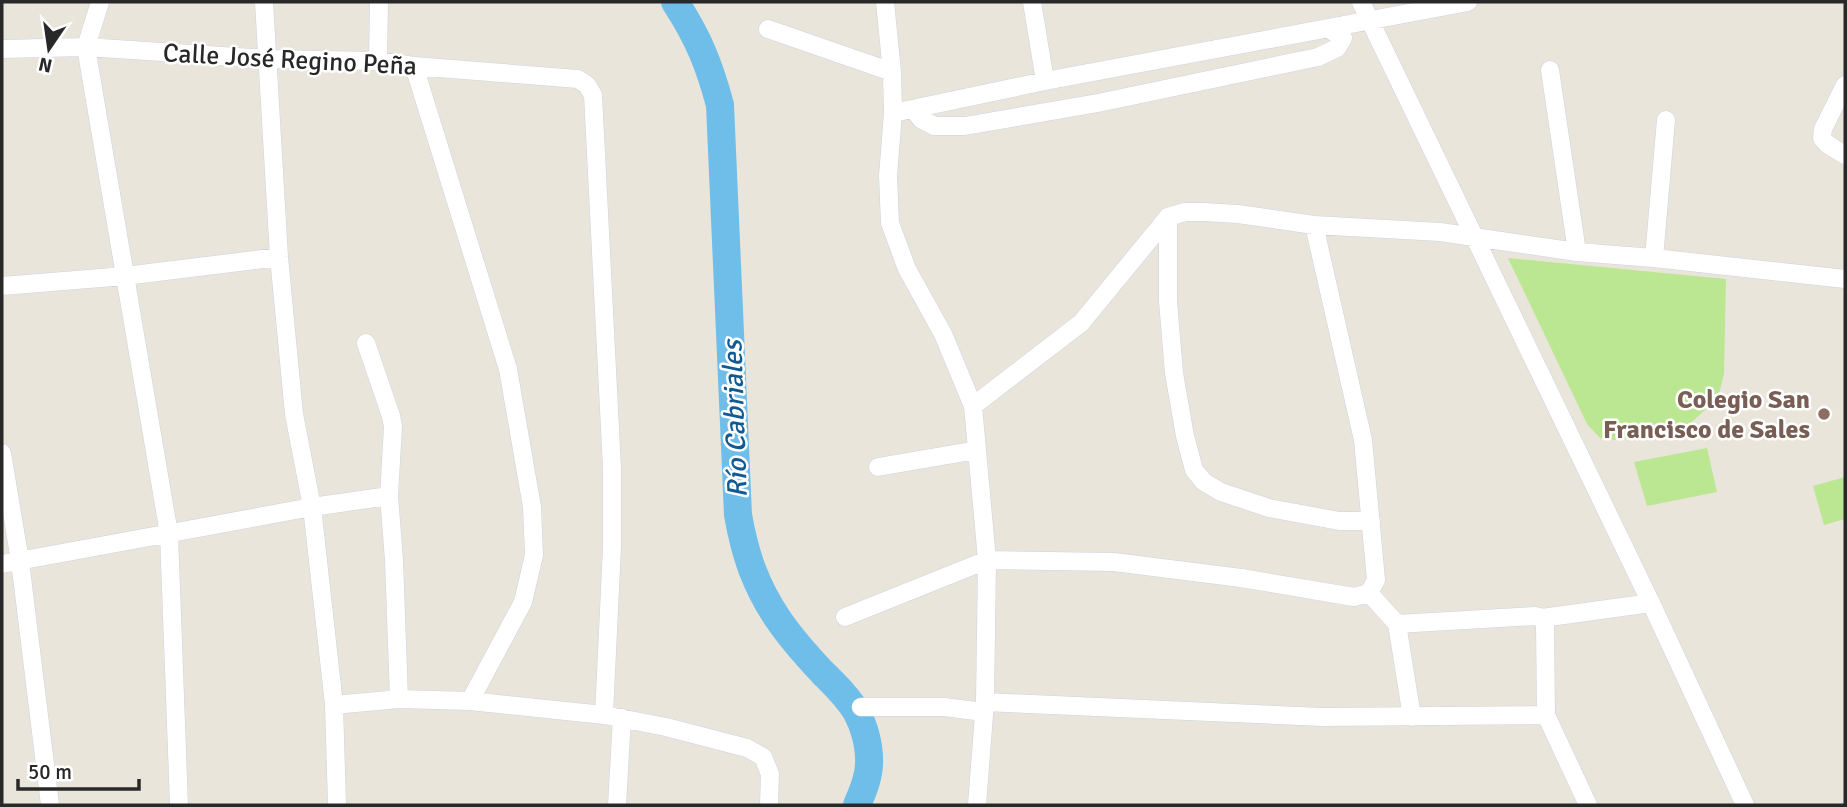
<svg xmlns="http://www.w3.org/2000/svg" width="1847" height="807" font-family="Signika,sans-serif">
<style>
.pitch{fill:#bbe793}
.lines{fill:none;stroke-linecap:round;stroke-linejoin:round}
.river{stroke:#6fbeea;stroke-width:28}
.street-casing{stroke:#cfd1e1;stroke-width:19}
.street{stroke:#fff;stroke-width:18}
.education-dot{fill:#8d6e63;stroke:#fff;stroke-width:2.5}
.labels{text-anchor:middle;stroke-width:5;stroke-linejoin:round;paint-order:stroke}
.street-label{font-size:26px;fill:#282828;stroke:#fff}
.education-label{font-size:26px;font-weight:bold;fill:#785e54;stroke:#fff;text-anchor:end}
.water-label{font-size:28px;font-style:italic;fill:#115a93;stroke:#fff}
</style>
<rect width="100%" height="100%" fill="#eae5da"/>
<path class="pitch" d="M1508,258L1726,279L1724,374L1718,398L1683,430L1615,440L1600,438L1587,424Z
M1707,448L1717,492L1647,506L1634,462Z
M1845,477V519L1824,525L1813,486Z"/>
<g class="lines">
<path class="river" d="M675,2C698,37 709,64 720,105L738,515C745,554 755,585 778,619C791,638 806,655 822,672C834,684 849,698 857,713C864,726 869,744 869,759C870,775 863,791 857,805"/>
<defs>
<path id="street" d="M100,2L86,47L169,534L179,805
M264,2L279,257L294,414L312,507L334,705L337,805
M885,2L892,72
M1032,2L1045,81
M1361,2L1651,603L1745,805
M768,29L892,72L893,113L888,176L890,223L907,269L943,334L973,406
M2,49L86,47L267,59L378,61L414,66L578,79L587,85L593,95L612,468V547L604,715
M378,61L379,2
M414,66L508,369L532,507L534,555L523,602L470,701
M1550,70L1577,252
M1845,85L1823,129L1822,138L1827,144L1845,155
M913,109L921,119L934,126H965L1098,103L1318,57L1337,48L1343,38L1329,29
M893,113L1045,81L1468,2
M1168,217V301L1174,373L1185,436L1194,470L1204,482L1221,492L1269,508L1339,521H1371
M1314,225L1363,440L1376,580L1369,593L1397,624L1412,717
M1654,258L1666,120
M2,286L125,276L279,257
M366,343L391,416L393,426L389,496L394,560L399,699
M2,453L20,561L50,805
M878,467L977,450
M2,564L312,507L389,496
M845,617L987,560L1114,562L1241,578L1354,597L1369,593
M1542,618L1651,603
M1397,624L1535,616L1542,618L1545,624L1546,715L1588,805
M985,702L1322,717L1546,715
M334,705L399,699L470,701L604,715L666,727L747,748L763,757L770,774L769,805
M861,707H944L984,712
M617,805L622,718
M977,805L985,702L987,560L973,406L1081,323L1168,217L1185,212H1204L1238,214L1314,225L1440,232L1577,252L1654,258L1845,279"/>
</defs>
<use href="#street" class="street-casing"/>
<use href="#street" class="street"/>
</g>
<circle class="education-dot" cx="1824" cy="414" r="7"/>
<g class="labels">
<g class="street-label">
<text transform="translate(290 59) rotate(3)" y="9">Calle José Regino Peña</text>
</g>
<g class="education-label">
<text x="1810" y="408">Colegio San<tspan x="1810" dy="30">Francisco de Sales</tspan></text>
</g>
<g class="water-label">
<text transform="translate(734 419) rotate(-92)" y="10">Río Cabriales</text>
</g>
</g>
<rect width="1847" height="807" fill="none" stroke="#282828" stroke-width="7"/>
<g transform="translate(49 49) rotate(193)" stroke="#ffffff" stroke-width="5" paint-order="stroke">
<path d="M0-5L12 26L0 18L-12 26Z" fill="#282828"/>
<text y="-10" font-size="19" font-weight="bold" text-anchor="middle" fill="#282828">N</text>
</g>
<path d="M18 779v10h121v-10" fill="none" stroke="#282828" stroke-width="3.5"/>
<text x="28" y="779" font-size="21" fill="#282828" stroke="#ffffff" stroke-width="5" paint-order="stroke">50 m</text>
</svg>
